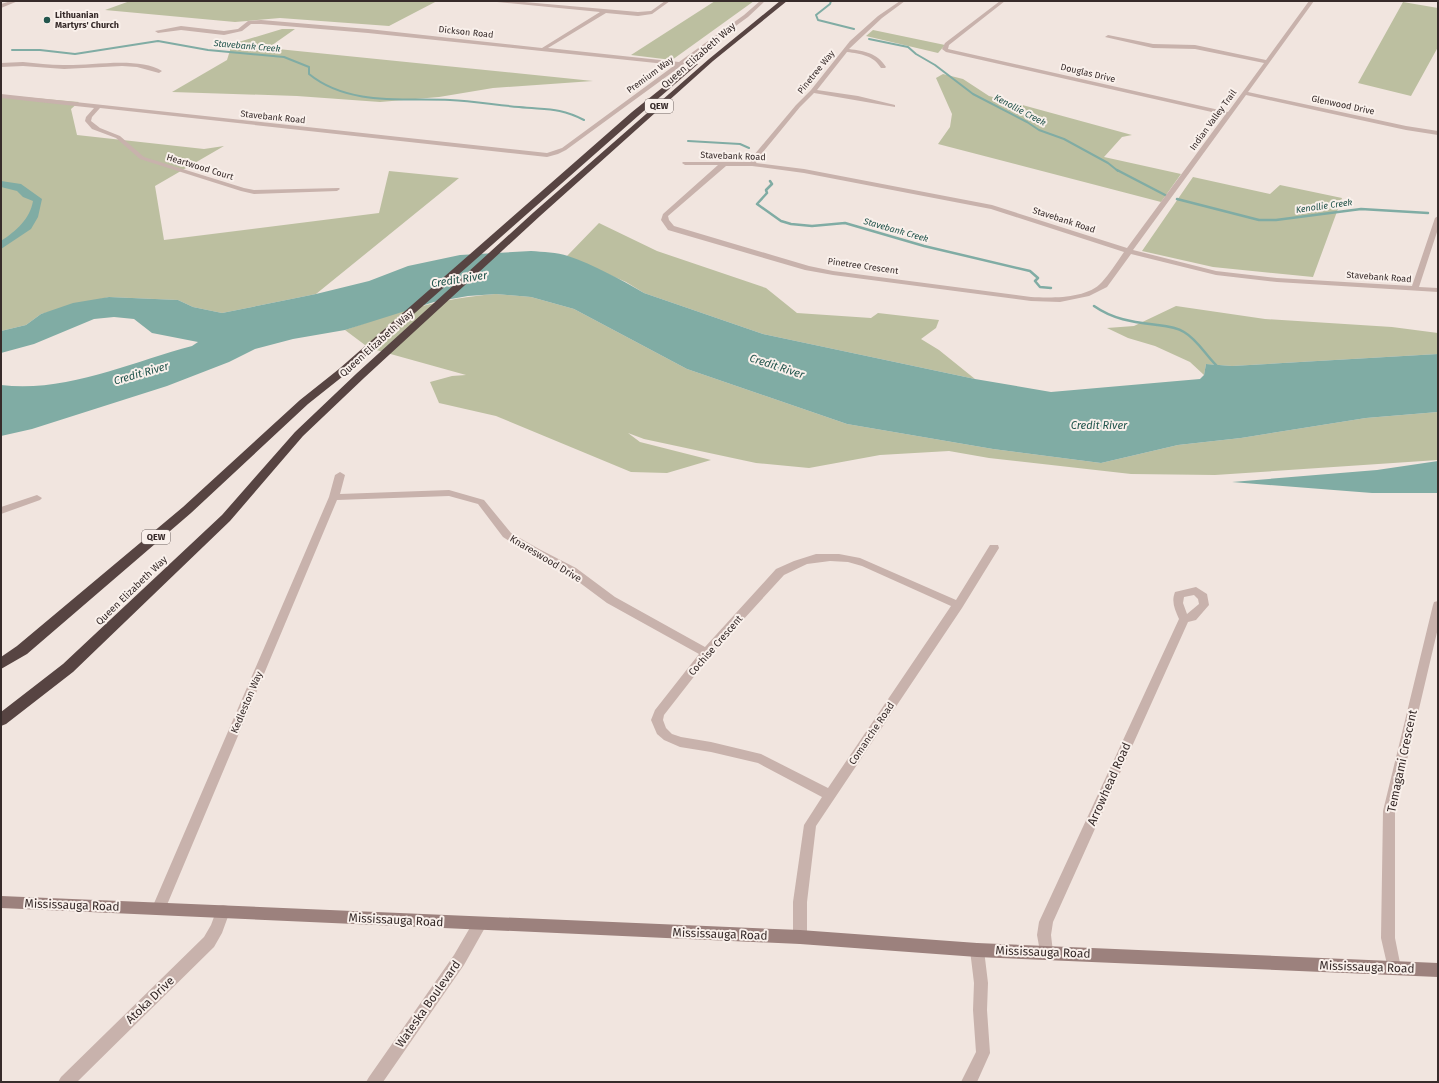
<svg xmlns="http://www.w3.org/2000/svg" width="1439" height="1083" font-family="'Fira Sans',sans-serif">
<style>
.green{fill:#bcbfa0}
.water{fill:#80aca4}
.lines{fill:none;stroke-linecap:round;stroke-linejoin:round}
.stream-far1{stroke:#80aca4;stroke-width:2}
.stream{stroke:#80aca4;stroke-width:2.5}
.street{fill:#c8b2ac;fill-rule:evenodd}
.secondary{fill:#9c817d;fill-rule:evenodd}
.highway{fill:#574442;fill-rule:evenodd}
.poi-dot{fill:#23554d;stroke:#f9f0eb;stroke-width:1.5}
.labels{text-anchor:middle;stroke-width:4;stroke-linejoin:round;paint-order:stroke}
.far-poi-label{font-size:9px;font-weight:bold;fill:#372b2a;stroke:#f9f0eb;text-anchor:start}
.far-street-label{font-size:9px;fill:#372b2a;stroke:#f9f0eb}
.far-water-label{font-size:9px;font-style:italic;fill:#23554d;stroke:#f9f0eb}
.shield{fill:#f9f0eb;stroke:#716664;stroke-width:1}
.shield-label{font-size:9px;font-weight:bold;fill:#372b2a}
.street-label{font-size:10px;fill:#372b2a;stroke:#f9f0eb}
.water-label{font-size:11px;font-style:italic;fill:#23554d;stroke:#f9f0eb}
.near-street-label{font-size:12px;fill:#372b2a;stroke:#f9f0eb}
</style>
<rect width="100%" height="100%" fill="#f1e5df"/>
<path class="green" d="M130,1H437L389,26L280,18L235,22L105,10Z
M715,1H754L672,60L631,55Z
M1403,2L1438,8V47L1411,96L1358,83Z
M282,29H295L268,48L593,81L493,88L439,97L380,102L297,96L172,92L227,60L232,44Z
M873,30L945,45L938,53L866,36Z
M943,74L963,79L989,96L1132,135L1122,137L1104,157L1181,174L1161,202L938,144L950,127L952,114L936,78Z
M1,95L79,102L71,109L77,135L204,149L224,146L155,186L164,240L379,213L389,171L459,178L316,294L222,313L193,307L178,300L109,297L41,314L26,325L1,331Z
M1193,177L1270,194L1280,185L1342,198L1313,277L1213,267L1142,251Z
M599,223L657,251L766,288L797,313L871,318L878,313L939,320L936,328L921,339L939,350L975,379L763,334L644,293L626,282L567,256Z
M496,294L531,297L574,309L687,369L847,424L993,449L1101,463L1178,445L1241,438L1366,418L1438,412V460L1215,475L1131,474L989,458L949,451L880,455L809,468L756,463L644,439L628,433L640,442L711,460L667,473L631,472L496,416L439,403L430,382L452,376L466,375L369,348L345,330C396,312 442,298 496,294Z
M1176,306L1265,319L1392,327L1438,333V354L1232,366L1206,364L1204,375L1190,362L1155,346L1128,338L1107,328L1134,326Z"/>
<path class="water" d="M1,181L21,184L42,199L38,217L31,229L1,249V241C16,231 30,219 33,201L23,197L17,191L1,187Z
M531,251C543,252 557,252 568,256C594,265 620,279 644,293L763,334L975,379L1051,392L1200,379L1204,375L1206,364L1232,366L1438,354V412L1366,418L1241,438L1178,445L1101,463L993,449L847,424L687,369L574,309L531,297L496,294L468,296L434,302L345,330L293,339L255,349L229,362L167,386L32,429L1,436V385C66,393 131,362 192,346L198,342L152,333L134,319L114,317L94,319L34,344L1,353V331L26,325L41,314L73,303L109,297L178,300L193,307L222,313L316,294L369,281L408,266L460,255Z
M1438,461V493H1372L1232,482L1377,470Z"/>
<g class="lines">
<path class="stream-far1" d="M831,1L830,4L816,15L818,20L854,29
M869,39L908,47L916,54L935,65L973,94L1027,122L1039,130L1064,139L1108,163L1118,171
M12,50H40L75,54L158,41L208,50L284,57L309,67V74C348,106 404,98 450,100C473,101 496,105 519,107C546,110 559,107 584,120
M688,141L740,144L749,148"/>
<path class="stream" d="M1117,170L1167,196
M770,181L772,184L766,190L767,193L757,204L781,221L791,224L812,226L845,223L924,246L1030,271L1038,278L1035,281L1040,287L1051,288
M1177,199L1259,220H1276L1361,209L1428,213
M1094,306C1114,320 1134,322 1157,325C1166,326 1176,327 1184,332C1198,340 1206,356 1218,367"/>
<path class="street" d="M11,1H18L1,8V4Z
M495,1H513L638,12L651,11L665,1H670L652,14L638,16L606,13L548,48L679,62L744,15L760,1H765L748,17L566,150L558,154L547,157L100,108L92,117L91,121L100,128L120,136L144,157L244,188L254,190L339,188L340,189L337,191L254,194L241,191L140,159L116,138L92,129L85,121L86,117L94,108L1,98V94L547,153L562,148L675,65L368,33L261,24H251L242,31L224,35L181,30L158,33L155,31L181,26L224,31L238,29L248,21L261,20L368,29L542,48L600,12L497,2Z
M900,1H905L882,18L849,49C865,51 877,53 886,67L885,68H881C873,55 861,54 847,52L817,90L858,96L895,105V107L814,93L800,107L759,157L756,163L804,169L992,205L1127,248L1225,115L946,52L942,49L945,43L1000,1H1005L949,45L948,49L1228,112L1264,63L1195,49L1153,48L1105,37L1108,35L1153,44L1195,45L1266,60L1309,1H1314L1248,92L1406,126L1438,131V135L1406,130L1246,95L1133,250L1216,271L1277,278L1412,286L1435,218L1438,216V229L1419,287L1438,288V292L1277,282L1216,275L1131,254L1107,287L1089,296L1060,302L1031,301L833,275L805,270L668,230L661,220L663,214L718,165H685L682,163L683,162H750L754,155L796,105L811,90L850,41L878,16ZM726,166H752L804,173L991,209L1124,252C1117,262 1110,273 1102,282C1087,299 1052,298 1031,297L833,271L809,266L674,226L669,220L668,216Z
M23,62C36,63 50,65 63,65C90,66 139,56 162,71L159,73L137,67L122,66L64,69L23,66L1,67V63Z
M340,472L345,475L340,494L449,490L484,500L511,533L539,549L576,568L615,597L705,647L776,569L794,561L816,554H839L860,558L956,600L990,545H998L999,548L962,608L816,826L807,902V937L805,942L800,944L795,942L793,937V902L804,825L822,797L758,763L711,752L680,747L664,740L657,734L651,720L655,710L699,654L607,603L568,574L531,555L503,537L478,504L449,496L337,500L164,912L159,914L154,912L152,908L329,497L335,475ZM830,561L848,562L862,566L951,606L828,788L761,754L711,742L681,737L672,734L666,728L663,720L664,715L710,656L784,575L807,564Z
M37,495L42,498L40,500L1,514V507Z
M1196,587L1207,594L1209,605L1196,620L1188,622L1053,922L1051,935L1053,952L1051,957L1046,959L1041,957L1037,935L1039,922L1179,619C1175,610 1171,602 1175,592ZM1194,595L1198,599L1199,604L1187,614L1183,603L1184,597Z
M1438,601V628L1395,811V938L1401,968L1399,973L1394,975L1389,973L1381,938L1383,811L1433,605L1434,602Z
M223,905L228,906L230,911L222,933L214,947L77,1082H58L61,1077L204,937L211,925L218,906Z
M480,918L485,919L487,924L464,965L383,1082H366L369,1077L454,955L475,919Z
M977,943L982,945L984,950L988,983L987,1010L990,1053L977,1082H961L976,1052L973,1010L974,983L970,950L972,945Z"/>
<path class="secondary" d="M1,896L800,930L977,943L1438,963V977L977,957L800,944L1,908Z"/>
<path class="highway" d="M780,1H787L713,61L540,216L364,378L303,436L230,521L73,672L6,724L1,726V712L63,664L222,515L295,432L356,374L534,212L709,59Z
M693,63L698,64L638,116L347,373L308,404L191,513L27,654L1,669V657L17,646L183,507L300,400L339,369L632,112Z"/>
</g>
<circle class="poi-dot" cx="47" cy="20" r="4"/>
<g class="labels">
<g class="far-poi-label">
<text x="55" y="18">Lithuanian<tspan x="55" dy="10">Martyrs' Church</tspan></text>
</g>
<g class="far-street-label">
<text transform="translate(466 32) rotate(6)" y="3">Dickson Road</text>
<text transform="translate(816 72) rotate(-51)" y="3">Pinetree Way</text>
<text transform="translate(1088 73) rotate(13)" y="3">Douglas Drive</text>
<text transform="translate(650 75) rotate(-36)" y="3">Premium Way</text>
<text transform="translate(1343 105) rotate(12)" y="3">Glenwood Drive</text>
<text transform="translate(273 117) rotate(6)" y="3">Stavebank Road</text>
<text transform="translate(1213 120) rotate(-54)" y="3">Indian Valley Trail</text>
<text transform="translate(733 156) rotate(2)" y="3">Stavebank Road</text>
<text transform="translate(200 167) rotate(17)" y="3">Heartwood Court</text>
<text transform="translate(1064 220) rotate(18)" y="3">Stavebank Road</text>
<text transform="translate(863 266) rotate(8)" y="3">Pinetree Crescent</text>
<text transform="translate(1379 277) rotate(4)" y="3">Stavebank Road</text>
</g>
<g class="far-water-label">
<text transform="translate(247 46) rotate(5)" y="3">Stavebank Creek</text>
<text transform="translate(1020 110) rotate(28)" y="3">Kenollie Creek</text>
<text transform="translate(1324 206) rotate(-8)" y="3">Kenollie Creek</text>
<text transform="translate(896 230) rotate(16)" y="3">Stavebank Creek</text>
</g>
<g class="shield">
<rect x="645" y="99" width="28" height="14" rx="3"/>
<rect x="142" y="530" width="28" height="14" rx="3"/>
</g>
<g class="shield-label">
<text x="659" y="109">QEW</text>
<text x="156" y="540">QEW</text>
</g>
<g class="street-label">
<text transform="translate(698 55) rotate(-41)" y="4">Queen Elizabeth Way</text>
<text transform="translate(376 343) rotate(-42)" y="4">Queen Elizabeth Way</text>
<text transform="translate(546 558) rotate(31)" y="4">Knareswood Drive</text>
<text transform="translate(131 590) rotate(-44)" y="4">Queen Elizabeth Way</text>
<text transform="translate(715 645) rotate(-49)" y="4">Cochise Crescent</text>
<text transform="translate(246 702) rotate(-67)" y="4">Kedleston Way</text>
<text transform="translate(871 733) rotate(-56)" y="4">Comanche Road</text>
</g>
<g class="water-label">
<text transform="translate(459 279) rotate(-9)" y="4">Credit River</text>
<text transform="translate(777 366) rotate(18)" y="4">Credit River</text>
<text transform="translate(141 373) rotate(-16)" y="4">Credit River</text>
<text x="1099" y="429">Credit River</text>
</g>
<g class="near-street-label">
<text transform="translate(1402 761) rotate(-78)" y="4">Temagami Crescent</text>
<text transform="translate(1109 784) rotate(-66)" y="4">Arrowhead Road</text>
<text transform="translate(72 905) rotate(2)" y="4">Mississauga Road</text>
<text transform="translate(396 920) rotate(3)" y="4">Mississauga Road</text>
<text transform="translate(720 934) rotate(2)" y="4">Mississauga Road</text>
<text transform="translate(1043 952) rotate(2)" y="4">Mississauga Road</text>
<text transform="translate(1367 967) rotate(2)" y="4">Mississauga Road</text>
<text transform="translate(150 1000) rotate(-44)" y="4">Atoka Drive</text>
<text transform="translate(428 1004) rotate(-55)" y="4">Wateska Boulevard</text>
</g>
</g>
<rect width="1439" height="1083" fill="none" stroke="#372b2a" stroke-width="4"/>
</svg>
